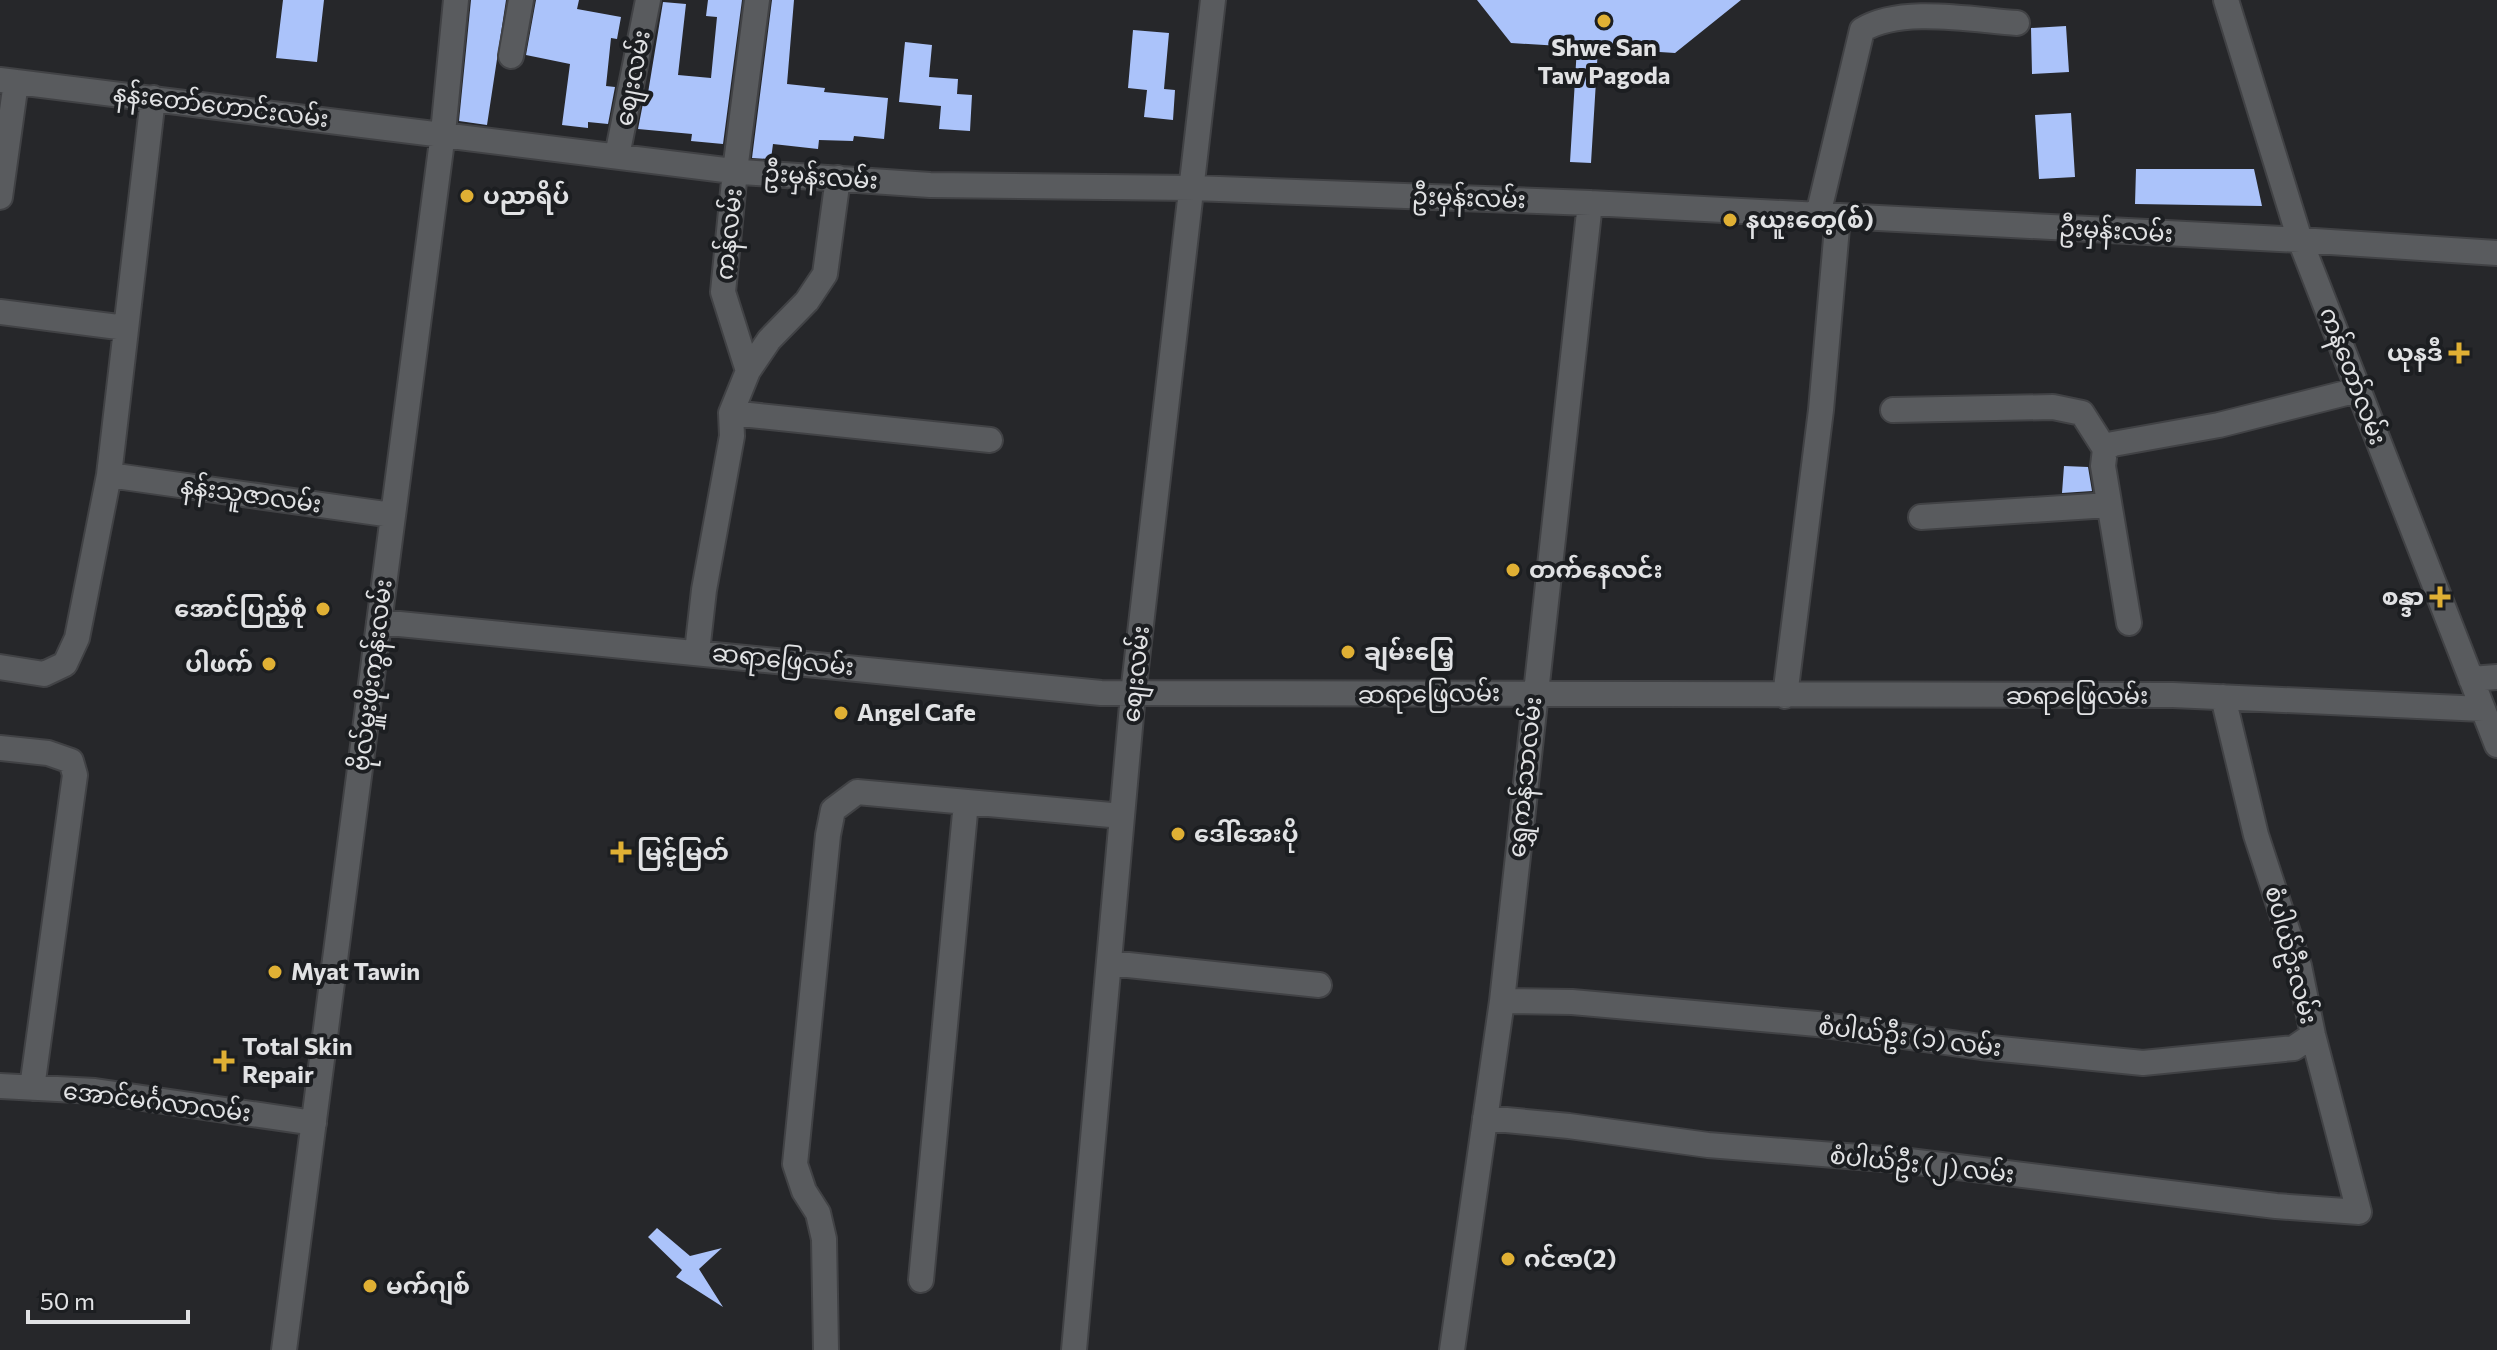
<svg xmlns="http://www.w3.org/2000/svg" width="2497" height="1350" font-family="Commissioner,'Noto Sans Myanmar',sans-serif">
<style>
.building{fill:#abc3fa}
.lines{fill:none;stroke-linecap:round;stroke-linejoin:round}
.minor-casing{stroke:#414245;stroke-width:28}
.minor{stroke:#595b5e;stroke-width:24}
.poi-dot{fill:#e0b034;stroke:#1c1e21;stroke-width:3}
.labels{text-anchor:middle;stroke-width:8;stroke-linejoin:round;paint-order:stroke}
.poi-label{font-size:24px;font-weight:bold;fill:#e1e2e4;stroke:#1c1e21;text-anchor:start}
.street-label{font-size:24px;fill:#e1e2e4;stroke:#1c1e21}
</style>
<rect width="100%" height="100%" fill="#26272a"/>
<path class="building" d="M283,0H324L317,62L276,58Z
M471,0H506L487,125L459,121Z
M536,0H579L577,9L621,17L617,39L611,38L606,86L615,87L608,124L588,122V128L562,125L570,64L526,55Z
M708,0H742L723,144L691,141L692,134L638,129L645,93H648L663,2L686,4L678,75L711,78L717,17L706,16Z
M772,0H794L787,84L825,88L824,92L888,98L884,139L854,136L853,141L819,140L818,149L773,144L771,159L752,158Z
M1477,0H1741L1675,53L1598,48L1591,163L1570,162L1577,47L1511,43Z
M2066,26L2069,72L2032,74L2031,28Z
M1133,30L1169,33L1164,89L1175,90L1173,120L1144,117L1147,90L1128,88Z
M905,42L932,45L929,77L958,79L957,94L972,95L970,131L939,129L941,106L899,102Z
M2071,113L2075,177L2039,179L2035,115Z
M2136,169H2254L2262,206L2135,204Z
M2064,466L2088,467L2092,491L2062,493Z
M657,1228L690,1256L722,1248L699,1269L723,1307L676,1277L682,1270L648,1237Z"/>
<g class="lines">
<defs>
<path id="minor" d="M2226,0L2300,240L2497,745
M511,56L521,0
M0,80L741,172L930,185L1193,188L1590,203L2300,240L2497,253
M617,156L648,0
M0,197L16,82
M1818,215L1862,30C1901,6 1972,20 2017,23
M0,312L126,328
M748,371L769,340L807,301L825,274L838,178
M1893,410L2053,407L2082,413L2105,449
M731,413L990,440
M109,475L392,515
M1921,517L2109,505
M379,622L1101,693L2173,695L2483,709
M2129,623L2103,466L2105,449L2113,444L2219,425L2358,390
M697,652L704,590L732,436L731,413L748,371L723,292L735,171L757,0
M0,667L44,674L65,664L77,638L109,475L153,98
M2471,679L2497,677
M1785,696L1821,410L1838,216
M0,748L48,753L71,761L75,775L32,1088
M1109,963L1319,985
M1502,1001L1572,1002L1817,1024L1981,1047L2143,1063L2294,1048L2313,1035
M0,1086L95,1091L314,1123
M1485,1118L1569,1126L1708,1145L1909,1161L2276,1206L2359,1212L2313,1035L2299,966L2256,835L2223,697
M921,1280L966,802
M284,1350L443,133L456,0
M826,1350L824,1239L818,1213L804,1191L795,1164L828,835L833,810L857,792L1122,816
M1074,1350L1133,694L1213,0
M1452,1350L1502,1001L1590,203"/>
</defs>
<use href="#minor" class="minor-casing"/>
<use href="#minor" class="minor"/>
</g>
<g class="poi-dot">
<circle cx="1604" cy="21" r="8"/>
<circle cx="467" cy="196" r="8"/>
<circle cx="1730" cy="220" r="8"/>
<path d="M2455 341h8v8h8v8h-8v8h-8v-8h-8v-8h8z"/>
<circle cx="1513" cy="570" r="8"/>
<path d="M2436 585h8v8h8v8h-8v8h-8v-8h-8v-8h8z"/>
<circle cx="323" cy="609" r="8"/>
<circle cx="1348" cy="652" r="8"/>
<circle cx="269" cy="664" r="8"/>
<circle cx="841" cy="713" r="8"/>
<circle cx="1178" cy="834" r="8"/>
<path d="M617 840h8v8h8v8h-8v8h-8v-8h-8v-8h8z"/>
<circle cx="275" cy="972" r="8"/>
<path d="M220 1049h8v8h8v8h-8v8h-8v-8h-8v-8h8z"/>
<circle cx="1508" cy="1259" r="8"/>
<circle cx="370" cy="1286" r="8"/>
</g>
<g class="labels">
<g class="poi-label">
<text x="1604" y="56" text-anchor="middle">Shwe San<tspan x="1604" dy="28">Taw Pagoda</tspan></text>
<text x="483" y="204">ပညာရိပ်</text>
<text x="1746" y="228">နယူးတေ့(စ်)</text>
<text x="2443" y="361" text-anchor="end">ယုနဒီ</text>
<text x="1529" y="578">တက်နေလင်း</text>
<text x="2424" y="605" text-anchor="end">စန္ဒာ</text>
<text x="307" y="617" text-anchor="end">အောင်ပြည့်စုံ</text>
<text x="1364" y="660">ချမ်းမြေ့</text>
<text x="253" y="672" text-anchor="end">ပါဖက်</text>
<text x="857" y="721">Angel Cafe</text>
<text x="1194" y="842">ဒေါ်အေးပို</text>
<text x="637" y="860">မြင့်မြတ်</text>
<text x="291" y="980">Myat Tawin</text>
<text x="242" y="1055">Total Skin<tspan x="242" dy="28">Repair</tspan></text>
<text x="1524" y="1267">ဂင်ဇာ(2)</text>
<text x="386" y="1294">မက်ဂျစ်</text>
</g>
<g class="street-label">
<text transform="translate(633 78) rotate(-79)" y="8">စျေးလမ်း</text>
<text transform="translate(221 106) rotate(7)" y="8">နန်းတော်ဟောင်းလမ်း</text>
<text transform="translate(821 177) rotate(4)" y="8">ဦးမှန်းလမ်း</text>
<text transform="translate(1469 198) rotate(2)" y="8">ဦးမှန်းလမ်း</text>
<text transform="translate(2116 231) rotate(3)" y="8">ဦးမှန်းလမ်း</text>
<text transform="translate(729 234) rotate(-84)" y="8">ကန်လမ်း</text>
<text transform="translate(2353 376) rotate(69)" y="8">ကန်တော်လမ်း</text>
<text transform="translate(251 495) rotate(8)" y="8">နန်းသူဇာလမ်း</text>
<text transform="translate(783 660) rotate(6)" y="8">ဆရာဖြေလမ်း</text>
<text transform="translate(1136 674) rotate(-84)" y="8">စျေးလမ်း</text>
<text transform="translate(372 675) rotate(-83)" y="8">ဗိုလ်မှူးဖိုးကွန်းလမ်း</text>
<text transform="translate(1429 694) rotate(-1)" y="8">ဆရာဖြေလမ်း</text>
<text x="2077" y="704">ဆရာဖြေလမ်း</text>
<text transform="translate(1525 777) rotate(-84)" y="8">‌ရွှေကန်သာလမ်း</text>
<text transform="translate(2291 955) rotate(75)" y="8">စံပါယ်ဦးလမ်း</text>
<text transform="translate(1910 1037) rotate(7)" y="8">စံပါယ်ဦး (၁) လမ်း</text>
<text transform="translate(157 1102) rotate(7)" y="8">အောင်မင်္ဂလာလမ်း</text>
<text transform="translate(1922 1165) rotate(6)" y="8">စံပါယ်ဦး (၂) လမ်း</text>
</g>
</g>
<path d="M28 1310v12h160v-12" fill="none" stroke="#e1e2e4" stroke-width="4"/>
<text x="40" y="1310" font-size="24" fill="#e1e2e4" stroke="#1c1e21" stroke-width="6" paint-order="stroke">50 m</text>
</svg>
